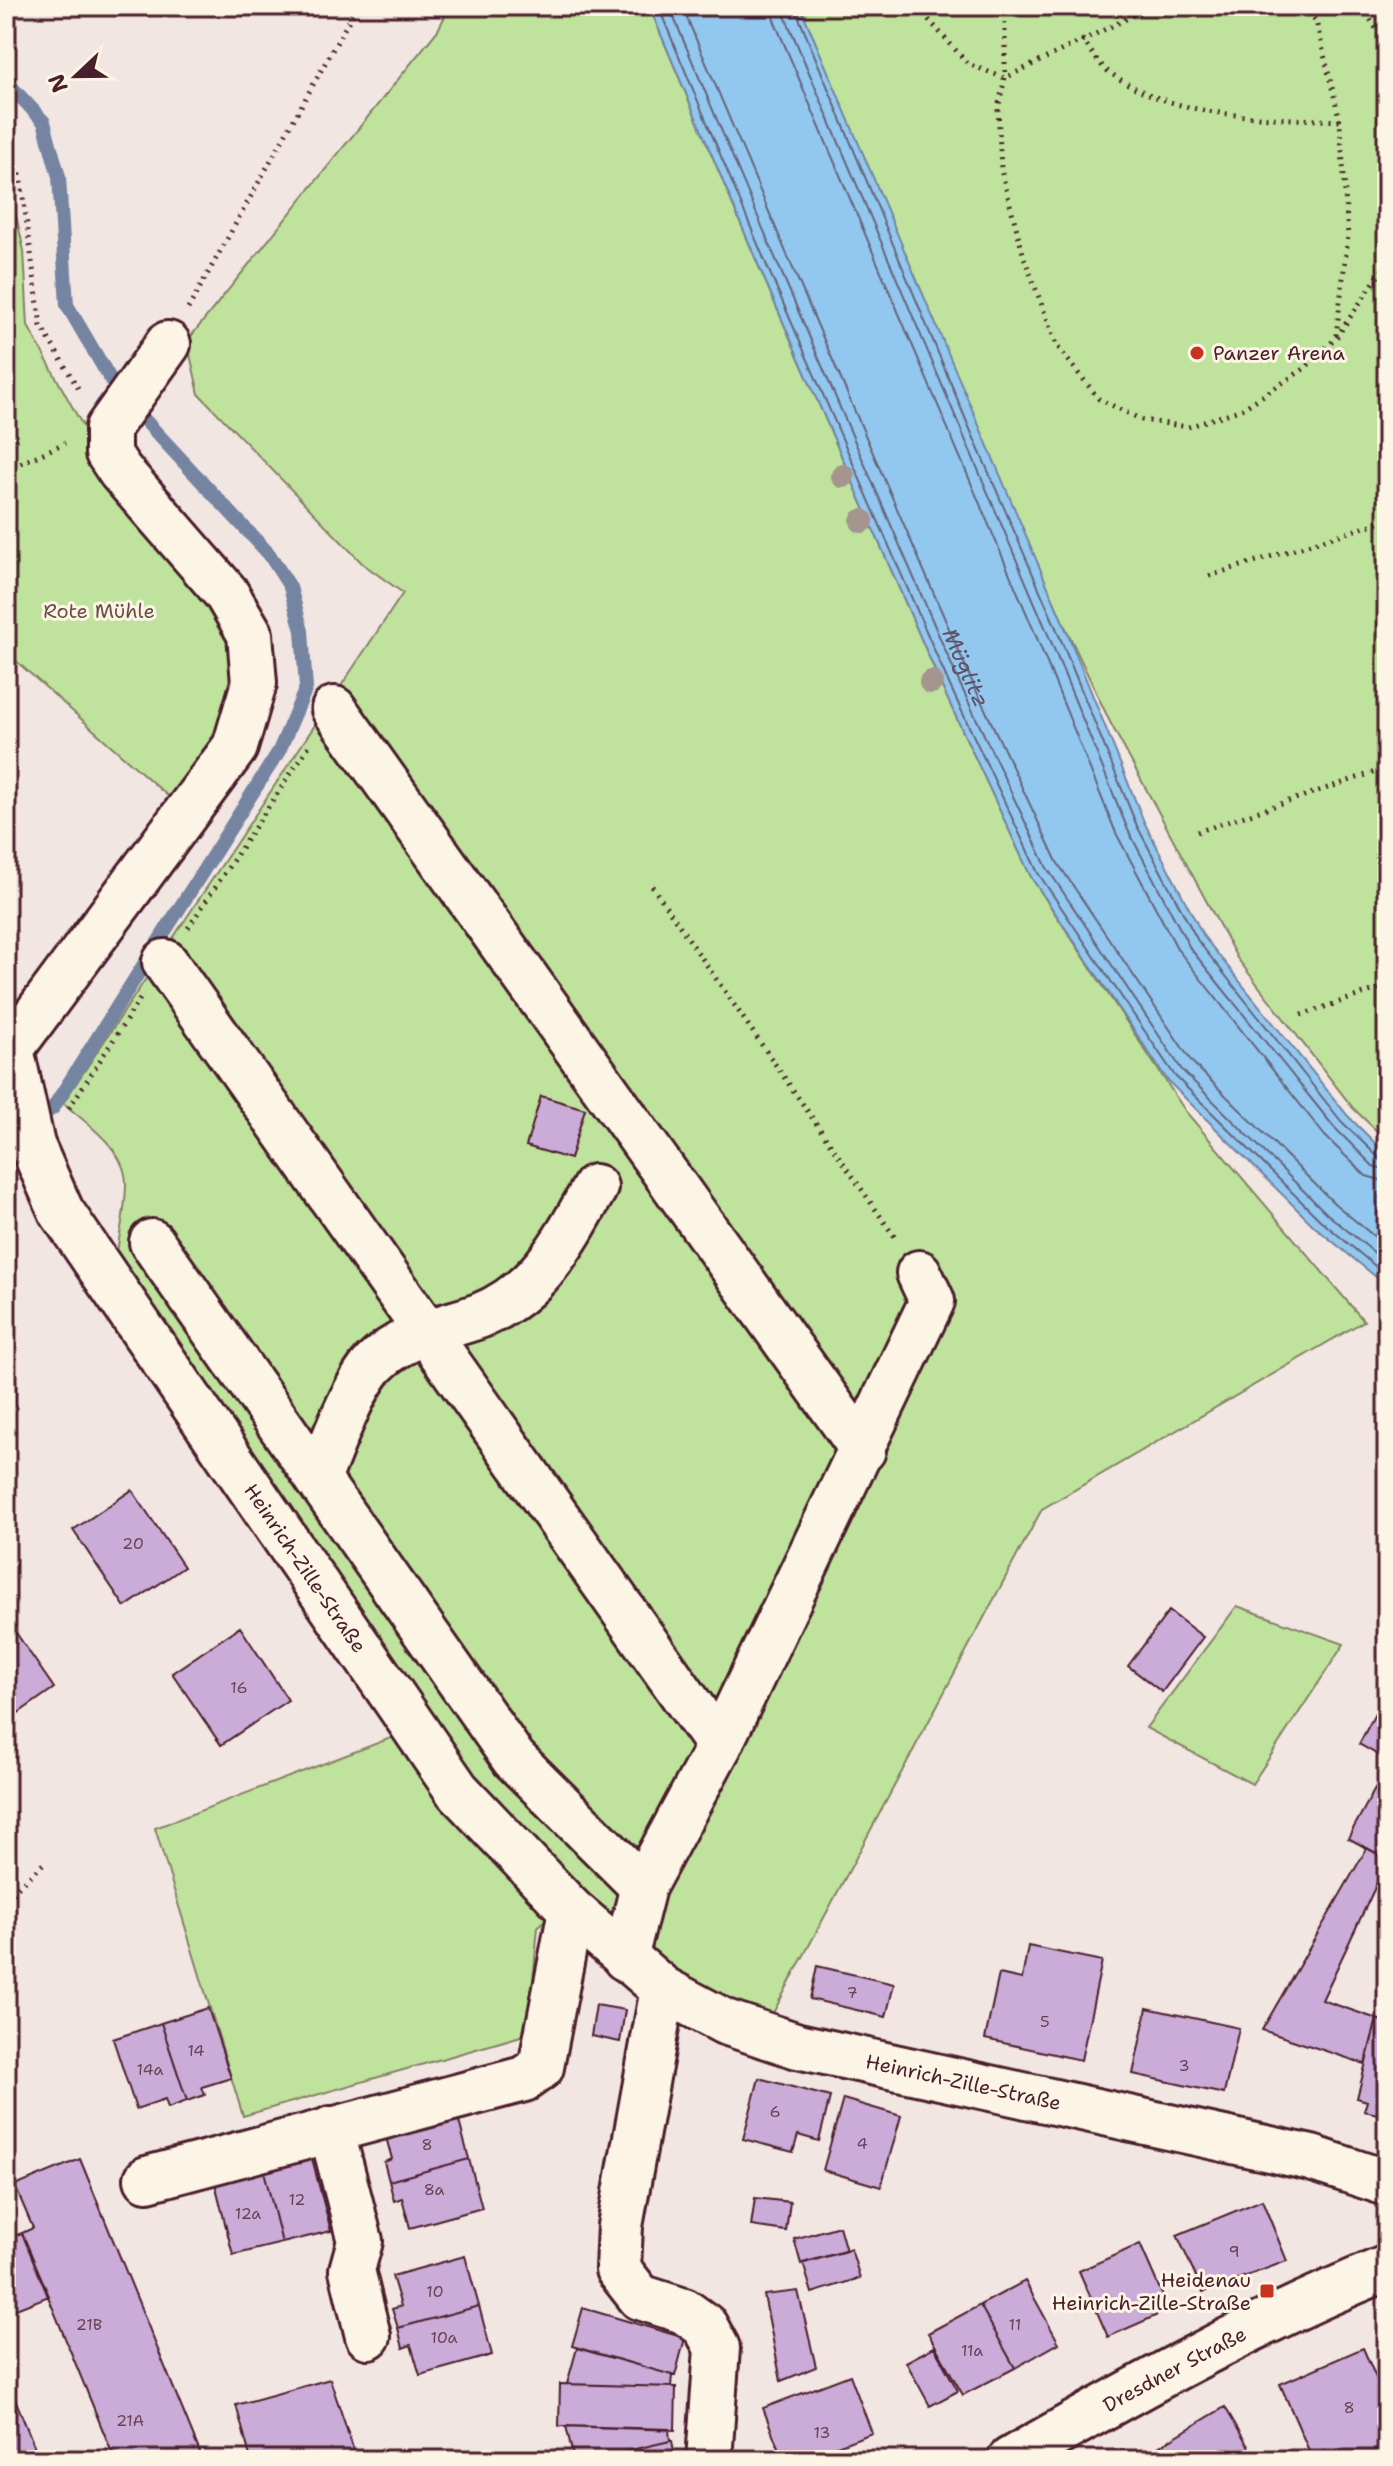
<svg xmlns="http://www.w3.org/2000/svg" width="1393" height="2466" font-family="'Shantell Sans',sans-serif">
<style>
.green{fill:#bfe39d;stroke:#848164;stroke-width:2}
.water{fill:#92c8f0;stroke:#7584a1;stroke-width:2}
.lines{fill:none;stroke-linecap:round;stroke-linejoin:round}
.shore{stroke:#67637a;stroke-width:2}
.stream{stroke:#7584a1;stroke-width:14}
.building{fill:#cbacd9;stroke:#4a1f2b;stroke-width:2}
.minor-casing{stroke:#4a1f2b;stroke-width:50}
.path{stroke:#4a1f2b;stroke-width:5;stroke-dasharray:2 6;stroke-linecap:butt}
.minor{stroke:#fcf5e5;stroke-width:44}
.tree{fill:#a6948e}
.poi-dot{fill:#c8321e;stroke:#fcf5e5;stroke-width:3}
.labels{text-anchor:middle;stroke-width:6;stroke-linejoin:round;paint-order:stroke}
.number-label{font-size:16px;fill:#6a4256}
.poi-label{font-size:20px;fill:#4a1f2b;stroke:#fcf5e5;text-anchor:start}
.park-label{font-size:20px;fill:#675048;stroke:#fcf5e5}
.street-label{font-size:20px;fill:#4a1f2b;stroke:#fcf5e5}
.water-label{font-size:22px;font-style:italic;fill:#605266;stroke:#fcf5e5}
</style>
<rect width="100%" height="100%" fill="#f2e6e3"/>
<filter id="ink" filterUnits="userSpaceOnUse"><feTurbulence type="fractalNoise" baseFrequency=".0125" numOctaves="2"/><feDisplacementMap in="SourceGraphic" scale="16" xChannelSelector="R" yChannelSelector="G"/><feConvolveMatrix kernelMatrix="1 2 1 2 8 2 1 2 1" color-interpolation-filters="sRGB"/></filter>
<g filter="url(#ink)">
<path class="green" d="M450,6H649L760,269L943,689L1031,877L1186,1112L1364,1321L1042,1509L772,2015L715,1994L644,1947L576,1887L538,1927L528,2034L243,2116L155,1828L438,1720L116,1259C119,1235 126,1209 126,1184C126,1149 86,1123 63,1103L403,593L363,564L199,394L187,341L438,30Z
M800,6H1387V1141L1353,1108L1237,958L1110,722L1062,620L973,417Z
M6,171L24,251L28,326L85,430L90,460L205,590L238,657L224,730L170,798L6,652Z
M1237,1606L1344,1644L1252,1784L1146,1728Z"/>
<path class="water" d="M649,6H800L1062,620L1144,822L1204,937L1347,1115L1387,1155V1286L1315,1227L1168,1081L1031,877L943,689L760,269Z"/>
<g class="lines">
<g class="shore">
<path d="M658,6L767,266L950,686L1038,873L1175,1076L1320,1220L1387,1276"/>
<path d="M669,6L777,262L959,682L1047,868L1182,1070L1326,1213L1387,1263"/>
<path id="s1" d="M682,6L788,257L970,677L1057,862L1192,1062L1335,1204L1387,1247"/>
<path d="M771,6L774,20L1034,631L1116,833L1178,950L1325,1136L1366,1176L1387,1182"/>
<path d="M783,6L785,16L1045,627L1128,830L1190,948L1334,1127L1373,1166L1387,1170"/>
<path d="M794,6L966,420L1054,623L1137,826L1198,941L1341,1121L1378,1157L1387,1160"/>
</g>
<path class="stream" d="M6,81L44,122L59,177L67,305L112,382
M31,1122L53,1108L279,751L306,688L302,631L290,587L269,554L141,416
M6,1155L10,1135L7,1125
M6,1374L10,1389L6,1443"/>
</g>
<path class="building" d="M541,1096L585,1109L570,1159L526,1146Z
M132,1490L184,1567L125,1607L73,1530Z
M1169,1611L1203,1637L1162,1692L1128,1666Z
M10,1624L54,1688L17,1714L6,1727V1627Z
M240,1627L288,1700L221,1745L172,1673Z
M1387,1691V1760L1359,1744Z
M1387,1767V1859L1348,1838Z
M1367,1848L1387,1859V1862L1322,2000L1377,2019L1365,2064L1262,2030Z
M1028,1946L1102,1961L1081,2060L985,2039L999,1974L1022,1979Z
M817,1966L894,1984L886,2017L810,1999Z
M596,2005L625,2010L620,2042L591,2036Z
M208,2008L231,2078L202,2087L205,2095L187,2101L161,2023Z
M1147,2008L1239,2028L1224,2094L1133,2074Z
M1377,2019L1387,2023V2116L1364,2111L1367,2101L1357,2098Z
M161,2023L187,2101L168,2108L165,2099L136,2109L113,2039Z
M759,2078L830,2097L819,2141L798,2135L793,2152L743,2139Z
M843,2099L901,2116L881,2187L823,2170Z
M456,2110L469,2159L389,2181L384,2162L392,2159L384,2130Z
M281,2158L283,2167L312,2159L331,2231L282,2243L262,2163Z
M80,2159L203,2460H115L22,2233L33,2228L15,2186Z
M469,2159L482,2208L410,2228L402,2198L394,2201L389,2181Z
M262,2163L282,2243L233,2255L215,2183Z
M755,2198L790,2202L786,2231L751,2226Z
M1262,2200L1287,2261L1203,2292L1177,2235Z
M839,2226L846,2251L801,2264L794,2239Z
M22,2233L49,2296L6,2313V2239Z
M1140,2244L1169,2310L1108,2337L1079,2271Z
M851,2249L860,2278L812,2293L803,2263Z
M465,2256L479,2306L398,2328L392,2309L401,2306L392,2276Z
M1025,2281L1059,2343L1015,2368L980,2305Z
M798,2291L816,2367L781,2381L764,2295Z
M980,2305L1015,2368L963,2395L928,2333Z
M479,2306L492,2355L420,2375L411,2345L403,2348L398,2328Z
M583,2308L685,2338L675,2376L572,2346Z
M934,2347L958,2391L930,2406L906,2362Z
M577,2348L672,2375L671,2387L567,2384Z
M1363,2348L1387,2403V2460H1313L1280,2384Z
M850,2375L872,2433L800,2460H783L763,2408Z
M6,2377L40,2460H6Z
M330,2379L357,2460H251L236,2405Z
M560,2384L676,2387L675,2430L559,2426Z
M1225,2407L1256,2460H1159L1153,2450Z
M566,2426L669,2429L670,2441L588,2460H574Z
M670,2441H672L676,2460H588Z"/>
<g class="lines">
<defs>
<g id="minor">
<path id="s2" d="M168,344L108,428V453L120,471L226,593L250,634L254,683L235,747L11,1049L32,1145L61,1211L457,1790L571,1910L663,1989L725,2022L798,2046L1311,2158L1387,2183"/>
<path d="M334,709L863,1450"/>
<path d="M165,962L719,1746"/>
<path d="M152,1242L514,1759L643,1887"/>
<path d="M318,1479C331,1448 352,1388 374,1364C403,1334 442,1329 479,1316C539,1293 566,1239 595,1187"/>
<path d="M625,1958L643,1887L719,1746L932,1301L919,1273"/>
<path d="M663,1989L620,2226L618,2269L640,2297L684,2311L705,2326L717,2348L709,2460"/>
<path d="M331,2129L360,2241L352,2270L368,2336"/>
<path d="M147,2179L524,2079L541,2067L571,1910"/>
<path id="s3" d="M1010,2460C1133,2390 1255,2321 1387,2268"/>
</g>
</defs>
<use href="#minor" class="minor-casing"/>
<path class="path" d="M920,6L929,20L968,64L1005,78L1153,6
M1005,6V78L998,108L1001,170L1024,257L1057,346L1099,399L1142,420L1188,427L1242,409L1304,369L1336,338L1387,263
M1303,6L1316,21L1340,121L1348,236L1336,336
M1362,6L1380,35L1387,52
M1082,39C1090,49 1098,64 1109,72C1176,120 1261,117 1340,121
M6,145L20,174L41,326L81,393
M188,309L357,6
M6,470L65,443
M1209,576L1387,520
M1197,832L1387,768
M652,886L896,1239
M188,928L309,746
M1301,1015L1387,986
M69,1108L140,999
M6,1908L17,1888L44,1863"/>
<use href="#minor" class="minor"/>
</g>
<g class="tree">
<circle cx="843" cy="476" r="12"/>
<circle cx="862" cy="521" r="12"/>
<circle cx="931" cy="682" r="12"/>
</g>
</g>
<g class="poi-dot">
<circle cx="1197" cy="353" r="8"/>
<rect x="1259" y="2283" width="16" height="16" rx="4"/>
</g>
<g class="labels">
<g class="number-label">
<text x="133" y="1549">20</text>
<text x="239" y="1693">16</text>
<text x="852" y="1998">7</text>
<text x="1045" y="2027">5</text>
<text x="196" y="2056">14</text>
<text x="1184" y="2071">3</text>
<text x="150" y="2075">14a</text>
<text x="775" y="2117">6</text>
<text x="862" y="2149">4</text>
<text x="427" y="2150">8</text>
<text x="434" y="2195">8a</text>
<text x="297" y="2205">12</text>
<text x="248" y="2219">12a</text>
<text x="1234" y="2257">9</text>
<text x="435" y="2297">10</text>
<text x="89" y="2330">21B</text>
<text x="1015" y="2330">11</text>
<text x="444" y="2343">10a</text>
<text x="972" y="2356">11a</text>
<text x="1349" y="2413">8</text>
<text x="130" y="2426">21A</text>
<text x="822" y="2438">13</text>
</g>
<g class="poi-label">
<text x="1213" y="360">Panzer Arena</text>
<text x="1251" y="2287" text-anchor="end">Heidenau<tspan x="1251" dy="23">Heinrich-Zille-Straße</tspan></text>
</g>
<g class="park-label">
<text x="99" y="618">Rote Mühle</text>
</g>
<g class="street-label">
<text dy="7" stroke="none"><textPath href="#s2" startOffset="1454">Heinrich-Zille-Straße</textPath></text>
<text dy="7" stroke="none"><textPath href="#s2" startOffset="2326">Heinrich-Zille-Straße</textPath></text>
<text dy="7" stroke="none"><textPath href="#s3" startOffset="188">Dresdner Straße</textPath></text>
</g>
<g class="water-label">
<text dy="8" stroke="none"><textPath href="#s1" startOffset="720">Müglitz</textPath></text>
</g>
</g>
<rect width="1393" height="2466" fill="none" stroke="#fcf5e5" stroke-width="32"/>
<rect x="16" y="16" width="1361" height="2434" fill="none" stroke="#4a1f2b" stroke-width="3" filter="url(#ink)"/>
<g transform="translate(76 76) rotate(248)" stroke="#fcf5e5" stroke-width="6" paint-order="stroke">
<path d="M0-6L14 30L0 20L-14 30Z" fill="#4a1f2b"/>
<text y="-12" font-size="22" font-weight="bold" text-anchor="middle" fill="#4a1f2b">N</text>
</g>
</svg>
